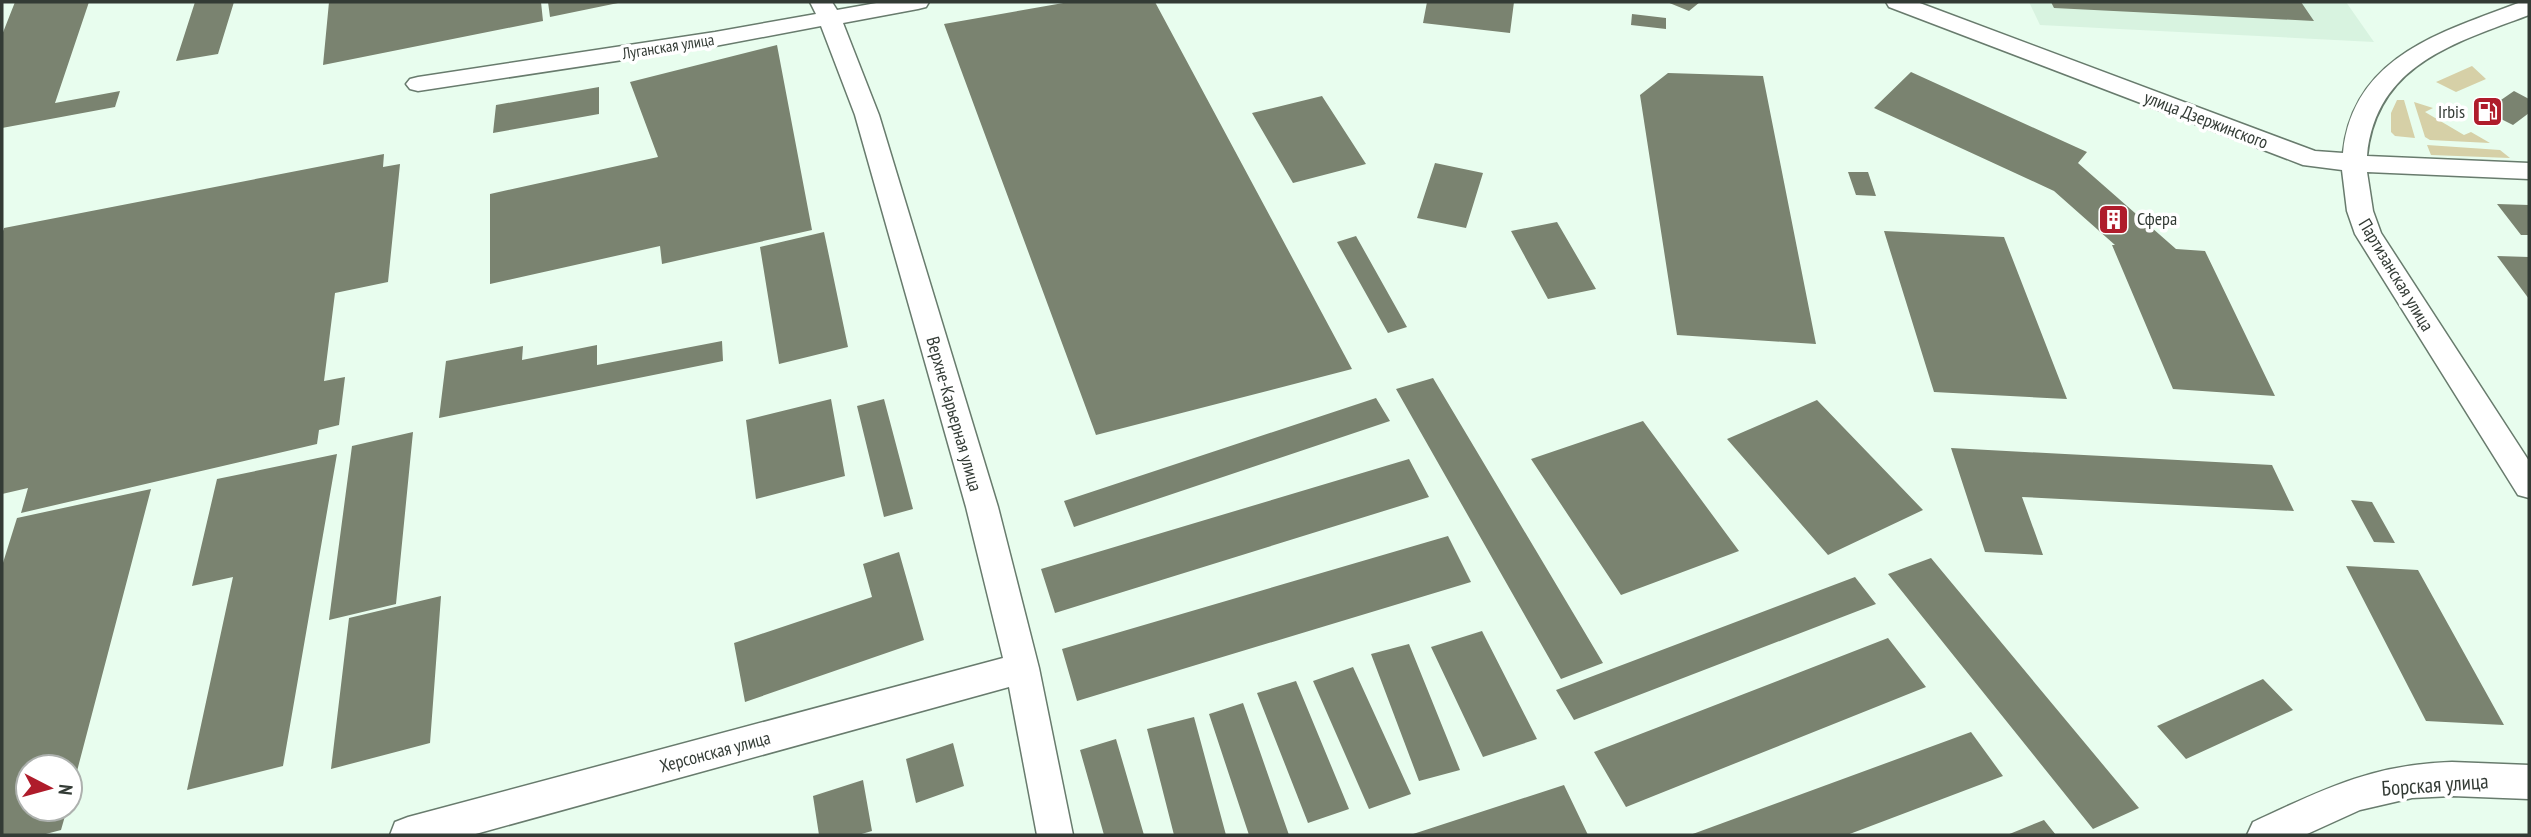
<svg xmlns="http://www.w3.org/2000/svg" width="2531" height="837" font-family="'PT Sans Narrow',sans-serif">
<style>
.built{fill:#d8f3e0}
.green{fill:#d6d0a7}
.building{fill:#7a8370}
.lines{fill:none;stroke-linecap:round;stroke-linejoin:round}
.minor-casing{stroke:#687b6d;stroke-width:3}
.minor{fill:#fff;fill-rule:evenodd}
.labels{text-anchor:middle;stroke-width:7;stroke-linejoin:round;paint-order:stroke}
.far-street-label{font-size:16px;fill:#333b35;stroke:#fff}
.poi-label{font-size:18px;fill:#333b35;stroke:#fff;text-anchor:end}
.street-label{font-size:18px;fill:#333b35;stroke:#fff}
.near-street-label{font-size:21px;fill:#333b35;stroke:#fff}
</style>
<rect width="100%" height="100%" fill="#e8fdee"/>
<path class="built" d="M2029,2H2346L2374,42L2040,25Z"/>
<path class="green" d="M2472,66L2486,79L2456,92L2436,82Z
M2397,100H2404L2415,138L2395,136L2391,132V113Z
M2414,102L2433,108L2425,112L2464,135L2471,132L2490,143L2430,140L2425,137Z
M2427,145L2500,150L2510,158L2431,155Z"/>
<path class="building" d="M15,2H89L55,103L120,91L115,107L2,128V35Z
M195,2H234L218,54L176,61Z
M329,2H541L543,21L323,65Z
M548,2H618V3L550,17Z
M1069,2H1155L1352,369L1096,435L944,24Z
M1427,2H1514L1510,33L1423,23Z
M1667,2H1700L1689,11Z
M2051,2H2301L2314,21L2054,8Z
M1632,14L1666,18V29L1631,25Z
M777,45L812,230L662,264L660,246L490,284V194L658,157L630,82Z
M1911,72L2087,152L2078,163L2176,249L2205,251L2275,396L2173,389L2112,245H2115L2054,191L1874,108Z
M1668,73L1763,76L1816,344L1677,335L1640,95Z
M599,87V114L493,133L496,105Z
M2514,91L2529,99V113L2513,125L2485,111Z
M1322,96L1366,164L1293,183L1252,113Z
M384,154L383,167L400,164L388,282L335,293L324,381L345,377L339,425L319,430L317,444L21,513L28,488L2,494V234L4,228Z
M1435,163L1483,173L1466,228L1417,218Z
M1848,172H1868L1876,196L1856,195Z
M2497,204L2529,205V235H2521Z
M1557,222L1596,289L1548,299L1511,231Z
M1884,231L2004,237L2067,399L1934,392Z
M824,232L848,347L779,364L760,247Z
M1356,236L1407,327L1388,333L1337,242Z
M2497,256L2529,257V299Z
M722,341L723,361L439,418L446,361L523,346L522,360L597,345V365Z
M1433,378L1603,663L1561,679L1396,389Z
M1376,398L1390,421L1074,527L1064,501Z
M831,399L845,476L756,499L746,420Z
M884,399L913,509L884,517L857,406Z
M1817,400L1923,510L1828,555L1727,439Z
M1643,421L1739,551L1621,595L1531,459Z
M413,432L396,604L329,620L352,446Z
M1951,448L2272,465L2294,511L2022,497L2043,555L1985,552Z
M337,454L283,766L187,790L233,577L192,586L217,479Z
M1409,459L1429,497L1055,613L1041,569Z
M151,489L71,794L70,767H28V809H67L61,830L42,835H2V566L17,518Z
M2351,500L2372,502L2395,543L2374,542Z
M1448,536L1471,582L1077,701L1062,649Z
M899,552L924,640L745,702L734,643L872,597L863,564Z
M1931,558L2139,808L2093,829L1888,574Z
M2346,566L2418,570L2504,725L2426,721Z
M1855,577L1876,604L1574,720L1556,690Z
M441,596L430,743L331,769L349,618Z
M1482,631L1537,739L1483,757L1431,647Z
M1888,638L1926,687L1626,807L1594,752Z
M1409,644L1460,770L1419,781L1371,654Z
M1353,667L1411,794L1369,809L1313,681Z
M2263,679L2293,710L2186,759L2157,726Z
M1296,681L1349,809L1308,823L1257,693Z
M1243,703L1289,835H1249L1209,714Z
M1194,717L1226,835H1174L1147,729Z
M1971,732L2003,776L1847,835H1690Z
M1116,739L1144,835H1104L1080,750Z
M953,743L964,786L916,803L906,759Z
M863,780L872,831L858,835H819L813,796Z
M1564,785L1588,835H1410Z
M2044,820L2056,835H2007Z"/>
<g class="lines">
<defs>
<path id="minor" d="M810,2H832L837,10L882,2H929L926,7L918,9L843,23L879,115L998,507L1039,668L1073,835H1037L1009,687L472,835H390L395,822L408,817L1003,658L966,507L855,115L821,26L715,46L418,91L410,89L406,84L410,79L418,77L715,32L816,14Z
M1886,2H1917L2315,151L2343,153C2353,55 2443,32 2521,2H2529V15C2455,43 2376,64 2367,156L2529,163V179L2367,172L2373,211L2381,233L2529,461V498L2518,495L2355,234L2347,211L2342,170L2303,165L1889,7Z
M2452,762L2529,765V799L2452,796L2412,798L2360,810L2305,835H2247L2253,822C2322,790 2373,764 2452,762Z"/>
</defs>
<use href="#minor" class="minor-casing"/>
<use href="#minor" class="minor"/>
</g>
<defs>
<symbol id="fuel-square" viewBox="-11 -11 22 22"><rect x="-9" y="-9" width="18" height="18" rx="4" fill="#af1c2b" stroke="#fff"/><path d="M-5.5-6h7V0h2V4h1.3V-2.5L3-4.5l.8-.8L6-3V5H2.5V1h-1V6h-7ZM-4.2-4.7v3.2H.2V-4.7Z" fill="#fff"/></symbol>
<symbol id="building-square" viewBox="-11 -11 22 22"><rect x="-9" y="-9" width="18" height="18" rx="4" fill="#af1c2b" stroke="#fff"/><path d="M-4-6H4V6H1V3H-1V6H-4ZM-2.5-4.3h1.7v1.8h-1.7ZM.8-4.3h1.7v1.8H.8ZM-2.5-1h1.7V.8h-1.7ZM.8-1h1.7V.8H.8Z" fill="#fff"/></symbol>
</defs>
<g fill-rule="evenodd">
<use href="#fuel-square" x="2470" y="94" width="35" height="35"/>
<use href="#building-square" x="2096" y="202" width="35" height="35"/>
</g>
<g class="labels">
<g class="far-street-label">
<text transform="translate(668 46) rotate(-9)" y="6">Луганская улица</text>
</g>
<g class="poi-label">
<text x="2465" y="118">Irbis</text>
<text x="2137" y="225" text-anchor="start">Сфера</text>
</g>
<g class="street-label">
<text transform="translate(2206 120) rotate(21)" y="6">улица Дзержинского</text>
<text transform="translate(2396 275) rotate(59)" y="6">Партизанская улица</text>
<text transform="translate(954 414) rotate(74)" y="6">Верхне-Карьерная улица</text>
<text transform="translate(715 752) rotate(-15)" y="6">Херсонская улица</text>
</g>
<g class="near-street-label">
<text transform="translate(2435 785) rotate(-4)" y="7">Борская улица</text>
</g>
</g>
<rect width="2531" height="837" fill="none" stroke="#333b35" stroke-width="7"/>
<g transform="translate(49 788) rotate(96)"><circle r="33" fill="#ffffff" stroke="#adb1ae" stroke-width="2"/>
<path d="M0-5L12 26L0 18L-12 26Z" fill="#af1c2b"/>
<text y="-10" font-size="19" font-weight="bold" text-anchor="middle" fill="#333b35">N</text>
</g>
</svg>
